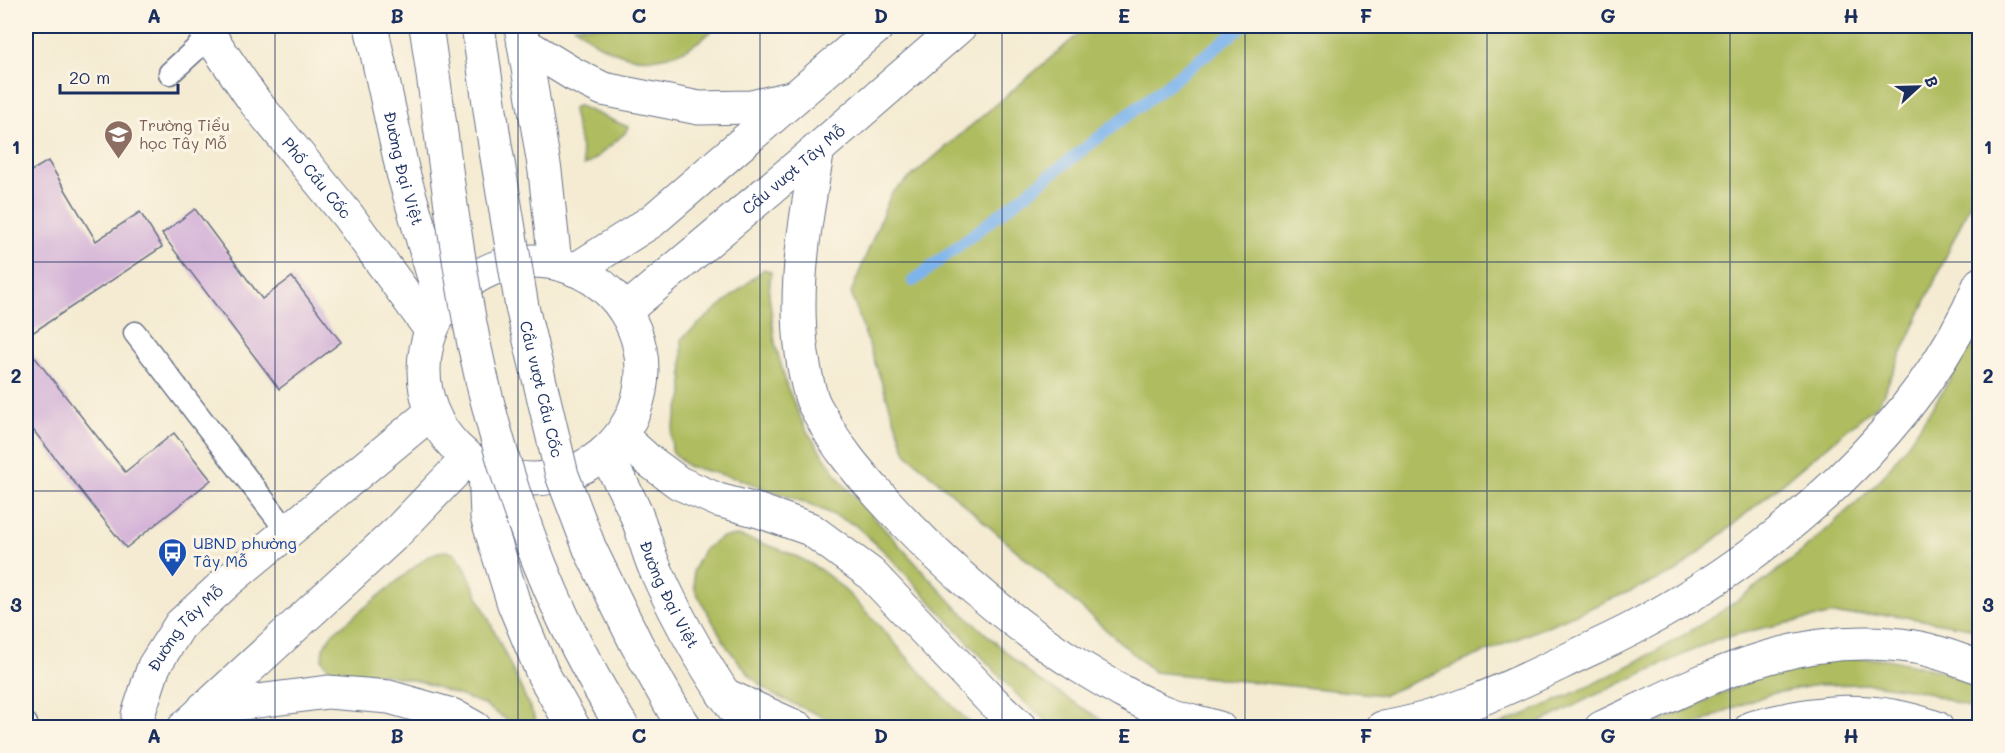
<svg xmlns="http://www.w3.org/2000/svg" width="2005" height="753" font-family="Mali,sans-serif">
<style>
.green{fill:#afbc5e;stroke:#65765e;stroke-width:1.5}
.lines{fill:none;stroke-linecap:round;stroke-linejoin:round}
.stream{stroke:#7db4ec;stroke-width:12}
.building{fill:#d4b3d8}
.lane-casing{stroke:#677187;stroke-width:25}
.street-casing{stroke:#677187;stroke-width:35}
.secondary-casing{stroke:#677187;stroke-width:35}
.primary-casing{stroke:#677187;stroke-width:35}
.lane{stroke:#fff;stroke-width:22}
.street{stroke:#fff;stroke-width:33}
.secondary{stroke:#fff;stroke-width:33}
.primary{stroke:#fff;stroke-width:33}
.secondary-bridge-casing{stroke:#677187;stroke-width:35;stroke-linecap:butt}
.secondary-bridge{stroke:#fff;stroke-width:33}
.grid{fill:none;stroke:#1b2f5e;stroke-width:1.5;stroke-opacity:0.55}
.labels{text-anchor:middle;stroke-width:6;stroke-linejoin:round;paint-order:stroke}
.education-label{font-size:16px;fill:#785e54;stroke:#fcf5e5;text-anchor:start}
.street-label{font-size:16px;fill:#1b2f5e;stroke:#fcf5e5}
.transit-label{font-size:16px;fill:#164399;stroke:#fcf5e5;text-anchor:start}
.neatline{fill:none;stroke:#1b2f5e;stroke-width:2}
.grid-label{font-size:20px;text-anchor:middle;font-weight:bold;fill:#1b2f5e}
</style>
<rect width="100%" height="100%" fill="#fcf5e5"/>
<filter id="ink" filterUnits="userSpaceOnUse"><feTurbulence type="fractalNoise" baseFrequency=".0167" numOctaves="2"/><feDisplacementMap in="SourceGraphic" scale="12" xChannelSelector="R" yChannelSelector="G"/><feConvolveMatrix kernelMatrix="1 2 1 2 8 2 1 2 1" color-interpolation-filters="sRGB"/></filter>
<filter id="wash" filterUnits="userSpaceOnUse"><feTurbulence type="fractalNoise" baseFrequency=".008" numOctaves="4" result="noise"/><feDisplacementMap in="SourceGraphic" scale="24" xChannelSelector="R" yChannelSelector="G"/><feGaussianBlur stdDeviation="1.35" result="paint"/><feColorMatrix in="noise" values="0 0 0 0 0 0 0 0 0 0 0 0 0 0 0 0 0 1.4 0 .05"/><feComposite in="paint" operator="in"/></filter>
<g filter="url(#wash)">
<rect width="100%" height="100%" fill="#f4ebd2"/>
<path class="green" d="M574,26H717C683,60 643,69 600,45C591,40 582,32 574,26Z
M1088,26H1979V184L1879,403L1676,572L1383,695L1154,672L906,453L851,293L891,194Z
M579,106L628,127L625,133L590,163L584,165L573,110L574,107Z
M764,269L771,272L769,294L775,343L787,387L806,430L843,484L955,606L1035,678L1113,727H1054L1020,698L887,554L855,525L812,505L739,479L687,466L672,451L671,434L683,395L682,338Z
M1979,330V632L1970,628L1893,615H1829L1767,627L1715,640L1589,698L1532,727H1493C1618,679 1740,612 1838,519C1853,505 1871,491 1884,475C1920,430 1950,380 1979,330Z
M738,536C770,545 804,556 830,577C853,596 872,618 892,640C918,670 945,700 974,727H846L774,695L751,677L727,647L695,590L693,571L703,550L722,537Z
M446,551L455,554L463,564L539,727H518L483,704L422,682L382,674L337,671L327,667L322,659L323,648L331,635L427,557L438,552Z
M1848,658L1887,659L1942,671L1979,687V711L1922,691L1872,684L1817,685L1770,694L1725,711L1693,727L1646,728L1767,673L1809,662Z"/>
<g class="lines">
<path class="stream" d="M913,281L1243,26"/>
</g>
<g id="blocks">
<path class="building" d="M48,161L96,241L140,212L162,247L26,337V174Z
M195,209L262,299L292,277L341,342L279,389L162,234Z
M26,346L125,472L174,433L211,480L126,548L26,421Z"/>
</g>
</g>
<g filter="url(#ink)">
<use href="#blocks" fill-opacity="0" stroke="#677187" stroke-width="1.5"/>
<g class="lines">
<defs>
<path id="lane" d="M170,73L209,37
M135,333L288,532
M26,724L27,728"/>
<path id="street" d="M723,694L798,728
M1751,728C1817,710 1872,704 1937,728"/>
<g id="secondary">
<path id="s1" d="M203,26L255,102L348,216L431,330"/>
<path id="s2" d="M371,26L403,173L443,308"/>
<path d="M521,26L545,171L555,263"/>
<path id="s3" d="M604,453C616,473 627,493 636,514C643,531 647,549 654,566C679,623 711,678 748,728"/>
<path d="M485,468L487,517L514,604L543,674L574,728"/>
</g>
<g id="primary">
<path d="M524,44L573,74L603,89L699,108L751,107L795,97"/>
<path d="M818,149C804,229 787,315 811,396C813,403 817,410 821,416C836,446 857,471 880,496C939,561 1004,619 1079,666C1107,683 1136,701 1167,713C1183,719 1202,723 1219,728"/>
<circle cx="533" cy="370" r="109"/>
<path d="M575,270L652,221L878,26"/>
<path id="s4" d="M625,311L818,149L960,26"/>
<path d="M621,436L648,460L679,483L718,500L759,511L810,529L870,573L992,701L1021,728"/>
<path d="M204,708L328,692L389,697L452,715L475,728"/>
<path id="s5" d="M138,728V715L154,666L180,625L228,581L432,412"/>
<path d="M184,728L397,532L468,458"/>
<path d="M1382,728C1445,718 1504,690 1561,663C1587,650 1614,639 1639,625C1775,552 1920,429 1980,284"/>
<path d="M1601,728C1704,680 1796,628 1914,647C1936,650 1958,660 1980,667"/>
</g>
</defs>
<use href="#lane" class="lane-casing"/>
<use href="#street" class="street-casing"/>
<use href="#secondary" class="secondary-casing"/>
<use href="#primary" class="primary-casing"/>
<use href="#lane" class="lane"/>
<use href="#street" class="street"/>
<use href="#secondary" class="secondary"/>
<use href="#primary" class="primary"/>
<defs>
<g id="secondary-bridge">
<path d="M426,26C442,132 453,239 474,344C502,478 550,612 623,728"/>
<path id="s6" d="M478,26L495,145L522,307L562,475L590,549L636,643L673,709L686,728"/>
</g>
</defs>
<use href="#secondary-bridge" class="secondary-bridge-casing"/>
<use href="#secondary-bridge" class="secondary-bridge"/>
</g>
</g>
<path class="grid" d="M275,26V728M518,26V728M760,26V728M1002,26V728M1245,26V728M1487,26V728M1730,26V728M26,262H1980M26,491H1980"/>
<defs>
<symbol id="school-pin" viewBox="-11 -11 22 30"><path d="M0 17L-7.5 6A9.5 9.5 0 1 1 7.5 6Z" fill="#8d6e63" stroke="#fcf5e5"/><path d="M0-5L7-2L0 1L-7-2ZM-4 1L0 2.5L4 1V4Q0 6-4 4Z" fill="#fff"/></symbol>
<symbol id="bus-pin" viewBox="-11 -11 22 30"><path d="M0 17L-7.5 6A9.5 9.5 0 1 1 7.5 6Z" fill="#1a4fb4" stroke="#fcf5e5"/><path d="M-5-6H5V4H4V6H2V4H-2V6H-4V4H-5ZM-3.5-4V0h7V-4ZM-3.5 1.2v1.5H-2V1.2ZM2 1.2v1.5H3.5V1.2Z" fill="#fff"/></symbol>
</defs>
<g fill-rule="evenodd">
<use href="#school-pin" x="102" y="118" width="33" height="45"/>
<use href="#bus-pin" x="156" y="536" width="33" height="45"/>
</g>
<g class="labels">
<g class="education-label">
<text x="139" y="131">Trường Tiểu<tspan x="139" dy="18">học Tây Mỗ</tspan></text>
</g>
<g class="street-label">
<text dy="6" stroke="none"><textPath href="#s2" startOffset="146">Đường Đại Việt</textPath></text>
<text dy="6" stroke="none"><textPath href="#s4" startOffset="220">Cầu vượt Tây Mỗ</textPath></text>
<text dy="6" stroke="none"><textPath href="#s1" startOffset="190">Phố Cầu Cốc</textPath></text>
<text dy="6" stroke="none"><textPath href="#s6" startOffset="369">Cầu vượt Cầu Cốc</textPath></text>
<text dy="6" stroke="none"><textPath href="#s3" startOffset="156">Đường Đại Việt</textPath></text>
<text dy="6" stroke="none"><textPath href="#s5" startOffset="114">Đường Tây Mỗ</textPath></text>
</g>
<g class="transit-label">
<text x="193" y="549">UBND phường<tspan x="193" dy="18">Tây Mỗ</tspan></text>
</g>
</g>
<rect width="2005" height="753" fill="none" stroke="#fcf5e5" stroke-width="66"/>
<g transform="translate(1918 87) rotate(68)" stroke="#fcf5e5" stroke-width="4.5" paint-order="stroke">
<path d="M0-4.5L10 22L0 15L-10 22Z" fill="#1b2f5e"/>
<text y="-9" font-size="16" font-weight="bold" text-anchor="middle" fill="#1b2f5e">B</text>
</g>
<path d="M60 84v9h118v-9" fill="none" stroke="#1b2f5e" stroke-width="3"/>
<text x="69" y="84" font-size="18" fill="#1b2f5e" stroke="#fcf5e5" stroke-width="4.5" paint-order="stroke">20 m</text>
<rect x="33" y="33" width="1939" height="687" class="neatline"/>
<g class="grid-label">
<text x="154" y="23">A</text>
<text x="397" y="23">B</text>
<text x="639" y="23">C</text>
<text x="881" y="23">D</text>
<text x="1124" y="23">E</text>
<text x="1366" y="23">F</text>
<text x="1608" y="23">G</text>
<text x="1851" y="23">H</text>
<text x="16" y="154">1</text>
<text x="1988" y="154">1</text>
<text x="16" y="383">2</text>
<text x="1988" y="383">2</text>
<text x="16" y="612">3</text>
<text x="1988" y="612">3</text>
<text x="154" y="743">A</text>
<text x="397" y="743">B</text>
<text x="639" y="743">C</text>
<text x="881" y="743">D</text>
<text x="1124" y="743">E</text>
<text x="1366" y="743">F</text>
<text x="1608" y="743">G</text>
<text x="1851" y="743">H</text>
</g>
</svg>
